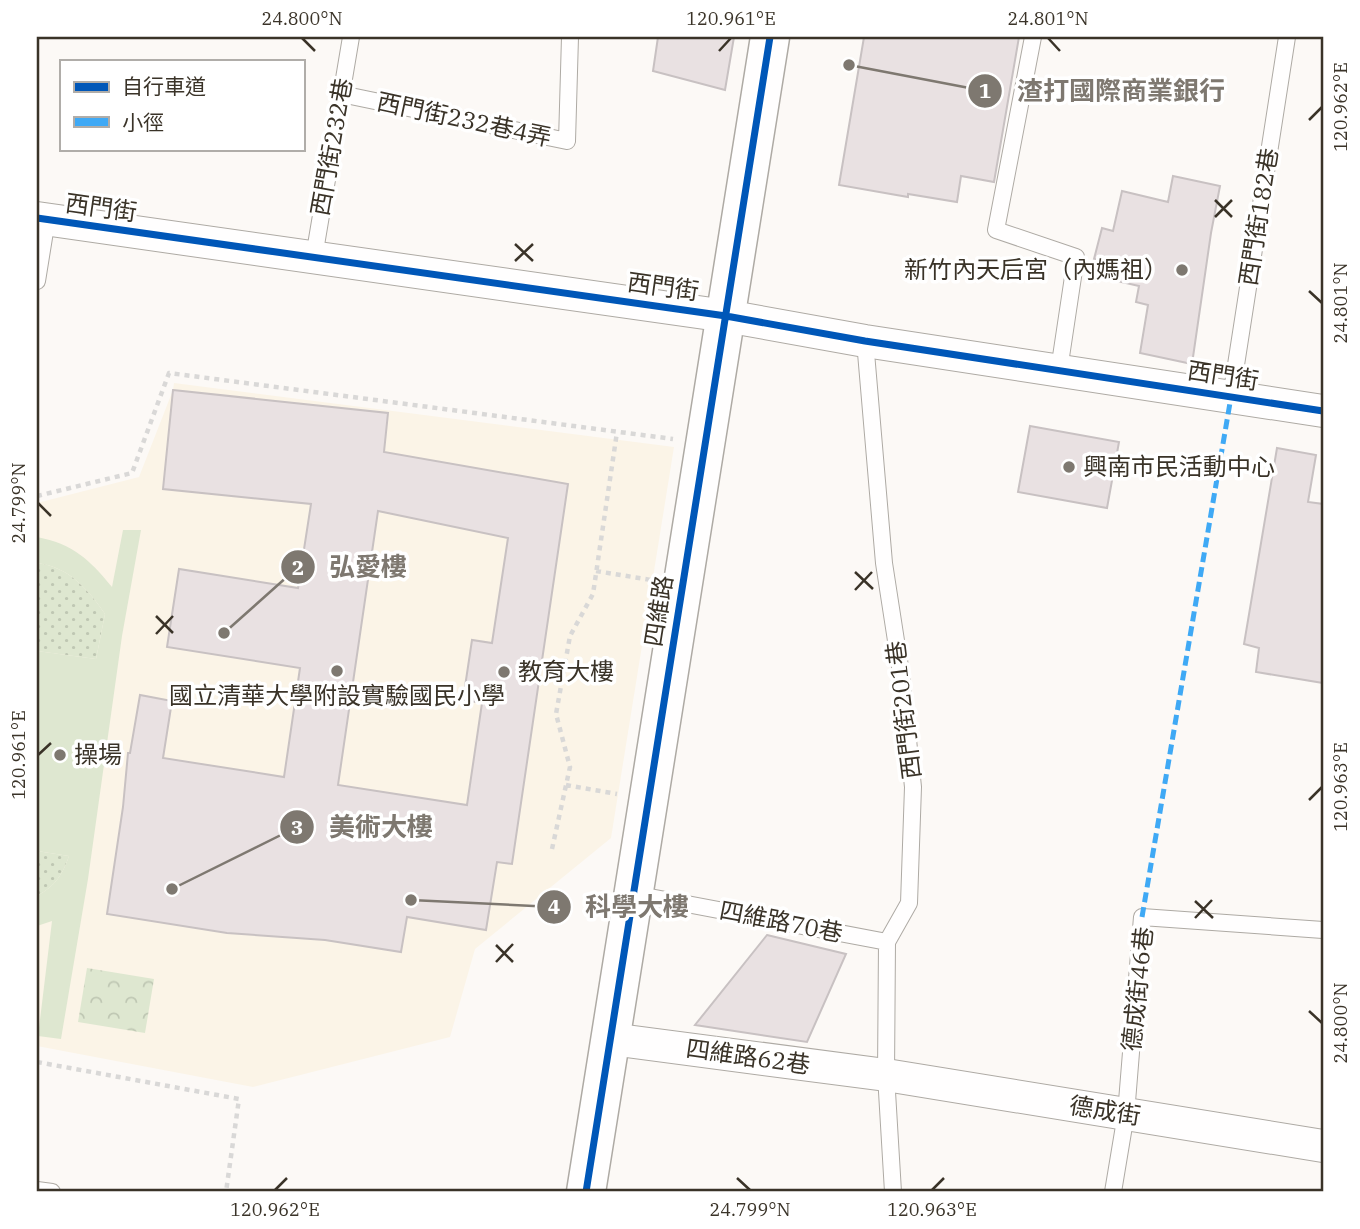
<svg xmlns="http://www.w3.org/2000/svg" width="1360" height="1229" font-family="'IBM Plex Serif','Noto Sans TC',serif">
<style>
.education{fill:#fbf4e7}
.grass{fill:url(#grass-dots)}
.forest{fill:url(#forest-crowns)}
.pitch{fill:#dee7d0}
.building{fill:#e9e1e2;stroke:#c8c1c2;stroke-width:2;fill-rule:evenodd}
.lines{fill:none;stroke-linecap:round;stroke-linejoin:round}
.lane-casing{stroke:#aeaaa4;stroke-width:18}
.street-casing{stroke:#aeaaa4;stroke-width:34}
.secondary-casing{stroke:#aeaaa4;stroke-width:41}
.path{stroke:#d9d8d7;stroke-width:4.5;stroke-dasharray:5 5;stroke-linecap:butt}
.lane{stroke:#fffefe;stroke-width:16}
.street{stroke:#fffefe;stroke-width:32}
.secondary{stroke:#fffefe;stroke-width:38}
.quiet{stroke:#3fa9f5;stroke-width:5;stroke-dasharray:10 5;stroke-linecap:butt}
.cycleway-casing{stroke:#fff;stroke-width:11}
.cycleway{stroke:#0057b8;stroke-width:7}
.ticks{fill:none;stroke:#3a3328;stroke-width:2.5}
.poi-dot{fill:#7e7870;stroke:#fff;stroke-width:2.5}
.labels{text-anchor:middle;stroke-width:7;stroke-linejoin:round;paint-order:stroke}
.street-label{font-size:24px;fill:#3a3328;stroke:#fff}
.poi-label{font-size:24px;fill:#3a3328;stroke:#fff;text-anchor:start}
.leader{fill:none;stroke:#7e7870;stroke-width:2.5}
.callout-dot{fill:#7e7870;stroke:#fff;stroke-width:2.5}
.mark-label{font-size:21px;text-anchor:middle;font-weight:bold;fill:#fff}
.callout-label{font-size:26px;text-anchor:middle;font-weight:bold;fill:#7e7870;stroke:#fff;stroke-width:7;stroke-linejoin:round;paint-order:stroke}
.neatline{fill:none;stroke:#3a3328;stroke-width:2.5}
.ticks-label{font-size:18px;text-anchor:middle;fill:#3a3328}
</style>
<defs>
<pattern id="grass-dots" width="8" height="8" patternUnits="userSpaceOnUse" patternTransform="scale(1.75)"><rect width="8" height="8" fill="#dee7d0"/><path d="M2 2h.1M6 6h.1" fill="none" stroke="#bfc7b3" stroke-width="1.8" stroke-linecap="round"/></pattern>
<pattern id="forest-crowns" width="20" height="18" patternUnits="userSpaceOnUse" patternTransform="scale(1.75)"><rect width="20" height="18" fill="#dee7d0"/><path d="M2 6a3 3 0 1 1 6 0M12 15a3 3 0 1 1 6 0" fill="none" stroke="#bfc7b3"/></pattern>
</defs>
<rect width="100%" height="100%" fill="#fcf9f6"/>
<path class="education" d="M174,383L674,447L611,838L475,949L450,1037L253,1087L37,1046V503L139,477L173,390Z"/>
<path class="grass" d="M37,563C69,567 88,589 105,614L96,659L37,651Z
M37,851L69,856C62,876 55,886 37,896Z"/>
<path class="forest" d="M87,968L154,979L145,1033L78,1022Z"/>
<path class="pitch" d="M123,530H141L122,636L88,879L61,1039L38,1036L52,921L37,926V896C55,886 62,876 69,856L37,851V651L96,659L105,614C88,589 69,567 37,563V537C73,544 89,559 112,587Z"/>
<path class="building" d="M658,37H734L725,90L653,71Z
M864,37H1019L994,182L961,176L957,202L908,194V197L839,185Z
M1173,176L1220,186L1211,233L1192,364L1140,353L1148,305L1136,302L1139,286L1104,278L1108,262L1094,259L1102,228L1113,231L1122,191L1168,202Z
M173,390L388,413L384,452L568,484L512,864L497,862L486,930L407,917L401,952L325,940L227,933L107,914L123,807L128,753H130L140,695L172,701L163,758L284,777L300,668L167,647L179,569L298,588L311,504L163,489ZM378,511L508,538L492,643L472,640L463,700L482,703L467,805L338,785Z
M1030,426L1119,442L1107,508L1018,492Z
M1277,448L1316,455L1308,502L1323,504V683L1256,672L1259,648L1244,644Z
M767,935L846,954L807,1042L695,1025Z"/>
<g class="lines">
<defs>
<path id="lane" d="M1033,37L996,230L1076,257L1059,370
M341,94L567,141L570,37
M314,257L351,37
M37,281L47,219
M865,341L884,563L901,673L913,787L909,903L887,942L886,1075L893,1192
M1231,397L1287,37
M634,894L887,942
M37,1190L52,1192
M1113,1192L1126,1114L1142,917L1323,930"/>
<path id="street" d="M37,218L726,316L865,341L1323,411
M611,1039L886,1075L1323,1146"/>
<path id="secondary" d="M586,1192L770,37"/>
</defs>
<use href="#lane" class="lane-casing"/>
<use href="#street" class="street-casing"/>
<use href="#secondary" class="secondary-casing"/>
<path class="path" d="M37,496L132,473L169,373L673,439
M596,571L651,580
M566,785L617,794
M552,849L570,767L556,714L570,636L593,594L617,432
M37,1062L239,1099L226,1192"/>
<use href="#lane" class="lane"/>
<use href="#street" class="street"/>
<use href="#secondary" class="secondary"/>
<path class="quiet" d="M1142,917L1231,397"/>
<defs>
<path id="cycleway" d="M37,218L726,316L865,341L1323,411
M586,1192L770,37"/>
</defs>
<use href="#cycleway" class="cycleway-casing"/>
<use href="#cycleway" class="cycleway"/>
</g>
<path class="ticks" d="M302,38L315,51M1048,38L1060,51M719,51L731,38M1309,120L1322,107M1215,200L1232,217M1215,217L1232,200M515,244L533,261M515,261L533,244M1309,291L1322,303M38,503L51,516M855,572L873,589M855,590L872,572M156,616L173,633M156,634L173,616M38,755L51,743M1309,800L1322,787M1195,901L1213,918M1195,918L1212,900M496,945L513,962M496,962L513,944M1309,1011L1322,1023M737,1178L750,1190M275,1190L287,1178M932,1190L944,1178"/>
<g class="poi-dot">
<circle cx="1182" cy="270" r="7"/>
<circle cx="1069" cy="467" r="7"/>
<circle cx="337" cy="671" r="7"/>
<circle cx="504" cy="672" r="7"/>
<circle cx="60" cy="755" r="7"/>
</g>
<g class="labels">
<g class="street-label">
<text transform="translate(464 120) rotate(12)" y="8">西門街232巷4弄</text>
<text transform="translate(332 147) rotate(-80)" y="8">西門街232巷</text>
<text transform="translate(101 208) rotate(8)" y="8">西門街</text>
<text transform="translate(1259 217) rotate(-81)" y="8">西門街182巷</text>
<text transform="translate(663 287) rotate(8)" y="8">西門街</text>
<text transform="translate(1223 376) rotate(9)" y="8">西門街</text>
<text transform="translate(659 611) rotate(-81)" y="8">四維路</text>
<text transform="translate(904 710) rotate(-97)" y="8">西門街201巷</text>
<text transform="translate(781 922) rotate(11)" y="8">四維路70巷</text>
<text transform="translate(1138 989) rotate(-84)" y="8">德成街46巷</text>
<text transform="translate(748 1057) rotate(8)" y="8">四維路62巷</text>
<text transform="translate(1105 1111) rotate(9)" y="8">德成街</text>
</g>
<g class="poi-label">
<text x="1168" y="278" text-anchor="end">新竹內天后宮（內媽祖）</text>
<text x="1083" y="475">興南市民活動中心</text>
<text x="518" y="680">教育大樓</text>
<text x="337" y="704" text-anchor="middle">國立清華大學附設實驗國民小學</text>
<text x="74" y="763">操場</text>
</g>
</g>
<path class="leader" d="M849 65L985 91M224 633L298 567M172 889L297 827M411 900L554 907"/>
<g class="callout-dot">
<circle cx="849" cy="65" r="7"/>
<circle cx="224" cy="633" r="7"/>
<circle cx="172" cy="889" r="7"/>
<circle cx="411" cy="900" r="7"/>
<circle cx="985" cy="91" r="18"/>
<circle cx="298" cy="567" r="18"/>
<circle cx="297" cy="827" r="18"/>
<circle cx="554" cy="907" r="18"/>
</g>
<g class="mark-label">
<text x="985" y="98">1</text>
<text x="298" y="575">2</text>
<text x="297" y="835">3</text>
<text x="554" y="914">4</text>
</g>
<g class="callout-label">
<text x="1121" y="100">渣打國際商業銀行</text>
<text x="368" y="576">弘愛樓</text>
<text x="381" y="836">美術大樓</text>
<text x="637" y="916">科學大樓</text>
</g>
<rect width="1360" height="1229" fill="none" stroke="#ffffff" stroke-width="77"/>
<rect x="60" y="60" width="245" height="91" fill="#ffffff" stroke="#b0ada9" stroke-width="2"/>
<rect x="74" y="82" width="35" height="10" fill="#0057b8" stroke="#b0ada9" stroke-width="2"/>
<text x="122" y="94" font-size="21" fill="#3a3328">自行車道</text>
<rect x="74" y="117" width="35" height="10" fill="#3fa9f5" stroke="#b0ada9" stroke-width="2"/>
<text x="122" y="130" font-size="21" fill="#3a3328">小徑</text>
<rect x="38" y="38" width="1284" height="1152" class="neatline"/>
<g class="ticks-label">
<text x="302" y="25">24.800°N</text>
<text x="731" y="25">120.961°E</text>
<text x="1048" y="25">24.801°N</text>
<text transform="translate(1341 107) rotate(-90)" y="6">120.962°E</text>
<text transform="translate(1341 303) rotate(-90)" y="6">24.801°N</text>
<text transform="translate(19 503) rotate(-90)" y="6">24.799°N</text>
<text transform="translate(19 755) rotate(-90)" y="6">120.961°E</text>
<text transform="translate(1341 787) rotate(-90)" y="6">120.963°E</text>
<text transform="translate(1341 1023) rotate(-90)" y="6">24.800°N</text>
<text x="275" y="1216">120.962°E</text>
<text x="750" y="1216">24.799°N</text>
<text x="932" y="1216">120.963°E</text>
</g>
</svg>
